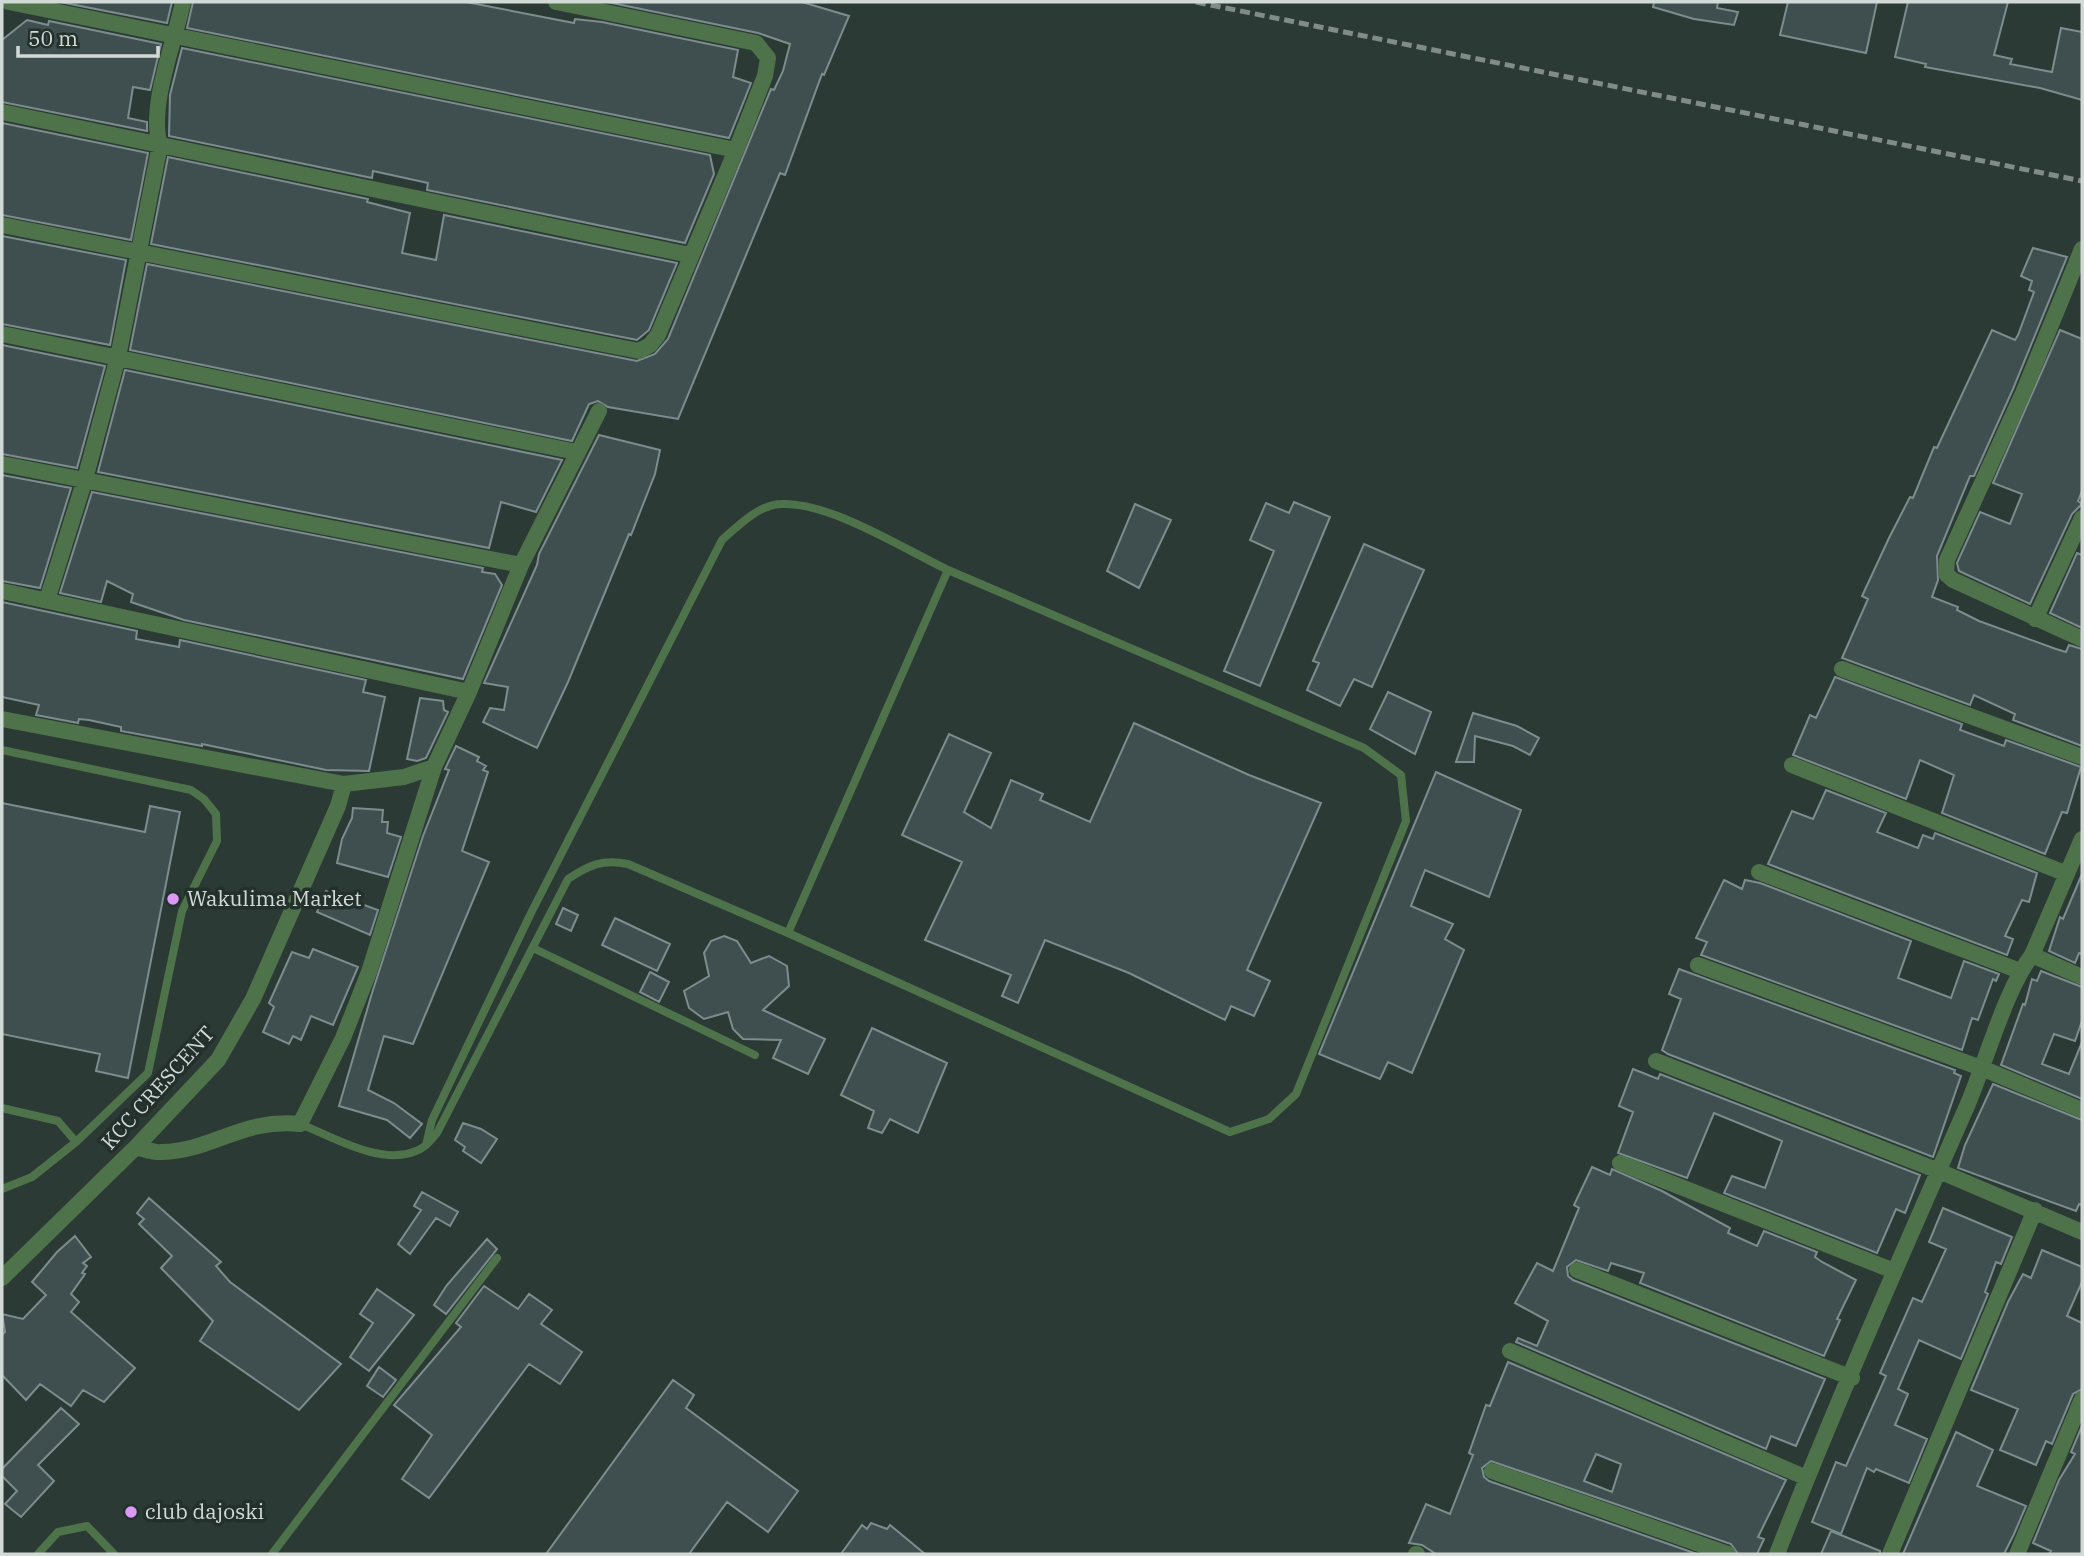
<svg xmlns="http://www.w3.org/2000/svg" width="2084" height="1556" font-family="'IBM Plex Serif',serif">
<style>
.building{fill:#3f4f50;stroke:#7c8d8e;stroke-width:2;fill-rule:evenodd}
.lines{fill:none;stroke-linecap:round;stroke-linejoin:round}
.lane{stroke:#4e734b;stroke-width:8}
.street{stroke:#4e734b;stroke-width:16}
.rail{stroke:#818c88;stroke-width:5;stroke-dasharray:10 5;stroke-linecap:butt}
.poi-dot{fill:#db99f5;stroke:#23302b;stroke-width:2.5}
.labels{text-anchor:middle;stroke-width:7;stroke-linejoin:round;paint-order:stroke}
.poi-label{font-size:21px;fill:#d2dad7;stroke:#23302b;text-anchor:start}
.street-label{font-size:21px;fill:#d2dad7;stroke:#23302b}
</style>
<rect width="100%" height="100%" fill="#2c3a35"/>
<path class="building" d="M60,2H172L167,23Z
M193,2H466L574,23L575,19L602,22L738,50L733,77L751,83L729,138L187,28Z
M607,2H802L849,16L824,75L822,74L785,175L780,173L678,419L608,407L598,401L589,404L572,441L130,350L147,264L637,361L655,354L668,339L771,89L774,90L783,71L790,44L758,33Z
M1654,2H1718L1717,8L1738,12L1734,25L1694,19L1653,7Z
M1788,2H1877L1866,53L1780,35Z
M1908,2H2008L1994,55L2012,59L2010,64L2052,72L2061,28L2082,32V100L2040,88L1925,67L1926,64L1895,57Z
M27,20L48,25L49,21L161,44L150,90L133,87L128,118L147,122V131L2,102V40Z
M182,48L710,155L714,174L685,243L427,190L428,183L373,171L372,178L169,136L170,95Z
M2,123L148,153L131,240L2,215Z
M168,157L368,199L367,202L410,213L402,253L436,260L444,215L677,263L649,330L637,340L151,244Z
M2,236L126,260L110,345L2,324Z
M2033,248L2067,257L2013,389L1974,476H1970L1937,556L1938,580L1932,597L1958,607L1957,610L1979,621L2056,649L2066,652L2069,645L2082,649V746L2013,720L2015,714L1974,695L1970,705L1842,658L1868,599L1862,596L1889,538L1910,497L1913,498L1934,447L1937,448L1992,330L2015,340L2018,335L2034,292L2029,290L2032,281L2021,276Z
M2060,330L2082,339V491L2078,501L2082,504L2072,514L2030,604L1959,571L1957,563L1980,512L2010,524L2022,494L1993,483Z
M2,345L105,366L77,468L2,454Z
M125,370L562,460L536,512L501,502L489,548L98,472Z
M599,435L660,450L655,474L631,535L629,534L568,682L537,748L483,722L490,708L504,710L508,687L484,683L537,565L539,554Z
M2,475L71,488L40,588L2,581Z
M92,492L483,568L482,572L495,574L502,585L463,679L184,620L131,602L133,594L107,581L101,602L60,593Z
M1294,502L1330,517L1260,686L1224,671L1274,551L1250,540L1266,503L1289,513Z
M1135,504L1171,520L1139,588L1107,571Z
M1364,544L1424,570L1372,687L1354,679L1340,706L1307,690L1319,663L1313,661Z
M2077,553L2082,555V628L2050,613Z
M2,602L137,631L136,639L179,647L180,640L366,680L363,692L385,697L369,771L326,770L202,744V746L121,731V727L89,720L79,719L78,723L36,715L39,705L2,697Z
M1835,677L1962,724L1960,730L2004,746L2006,740L2081,767L2067,813L2062,812L2045,854L1942,813L1954,775L1920,760L1906,799L1793,755L1810,715L1816,718Z
M1388,692L1431,712L1415,754L1370,729Z
M420,698L443,701L444,710L448,712L426,758L417,761L407,759Z
M1473,713L1517,726L1539,738L1530,755L1513,746L1475,736L1474,762H1456Z
M1134,723L1249,775L1321,803L1247,970L1270,981L1254,1016L1231,1006L1225,1020L1129,973L1045,940L1018,1003L1002,996L1011,975L925,940L962,862L902,835L949,734L991,753L964,812L991,828L1011,780L1043,794L1040,800L1090,822Z
M456,746L479,757L477,761L486,766L483,770L488,772L462,851L489,862L413,1044L384,1036L368,1090L394,1103L422,1124L410,1138L387,1120L339,1106L372,993L423,836L449,770L445,769Z
M1436,772L1521,810L1489,897L1425,870L1411,906L1453,924L1445,939L1464,950L1412,1073L1388,1062L1380,1079L1319,1054Z
M1826,790L1886,813L1877,832L1918,848L1923,835L1933,839L1935,833L2037,873L2029,902L2022,900L2005,936L2013,939L2007,955L1768,864L1792,811L1813,819Z
M2,803L145,832L150,806L180,812L128,1078L96,1071L100,1054L2,1034Z
M353,808L383,810L382,822H388L387,833L401,837L388,877L337,863L342,839L352,818Z
M2082,874V954L2079,953L2075,963L2049,951L2060,917L2063,919Z
M1724,880L1742,889L1745,880L1760,883L1911,941L1898,978L1951,998L1964,961L1999,974L1996,981L1993,979L1978,1020L1972,1018L1962,1050L1701,955L1707,942L1696,938Z
M326,891L378,910L370,935L317,912Z
M563,908L578,915L571,931L556,924Z
M615,918L670,944L657,971L602,945Z
M724,936L737,941L751,963L769,956L787,966L789,986L763,1010L825,1039L808,1074L773,1058L781,1040L743,1039L733,1029L728,1012L704,1019L689,1008L684,991L709,976L704,953L711,941Z
M313,949L358,967L333,1025L311,1016L301,1040L293,1036L289,1044L263,1032L274,1007L269,1003L292,952L309,958Z
M1679,969L1955,1070L1954,1073L1961,1076L1933,1157L1668,1054L1662,1050L1681,999L1669,994Z
M2041,971L2082,987V1021L2075,1041L2054,1034L2042,1064L2069,1074L2082,1042V1099L2001,1065L2023,1004L2025,1005L2032,979L2037,981Z
M650,972L669,982L659,1002L640,992Z
M872,1028L947,1063L918,1133L890,1119L882,1133L868,1128L874,1111L841,1095Z
M1633,1069L1658,1079L1660,1074L1920,1175L1905,1213L1896,1209L1877,1253L1724,1193L1732,1176L1765,1188L1782,1141L1714,1113L1687,1178L1618,1153L1633,1112L1619,1106Z
M1993,1084L2082,1120V1205L2079,1204L2076,1211L1958,1168L1965,1145Z
M463,1123L481,1129L497,1139L481,1163L463,1151L465,1147L455,1140Z
M1592,1167L1610,1175L1612,1169L1662,1191L1730,1228L1728,1233L1757,1246L1764,1231L1817,1252L1815,1257L1822,1262L1856,1280L1837,1319L1840,1320L1824,1356L1640,1283L1644,1273L1611,1263L1608,1271L1576,1260L1567,1267L1568,1276L1573,1280L1825,1379L1796,1446L1771,1436L1766,1449L1516,1342L1518,1338L1537,1346L1548,1321L1515,1303L1537,1263L1553,1271L1579,1208L1574,1205Z
M422,1192L458,1212L450,1226L436,1218L410,1254L398,1244L421,1210L414,1206Z
M149,1198L221,1262L216,1266L230,1282L341,1364L299,1410L200,1341L213,1321L161,1268L172,1256L139,1224L144,1219L137,1213Z
M1943,1208L2012,1237L2001,1264L1996,1262L1985,1292L1988,1294L1961,1359L1919,1340L1898,1389L1908,1394L1895,1425L1927,1439L1909,1483L1876,1469L1874,1472L1867,1468L1841,1534L1812,1522L1836,1462L1846,1466L1886,1376L1880,1373L1913,1298L1922,1302L1946,1249L1929,1242Z
M75,1236L91,1257L83,1263L87,1266L82,1273L85,1274L71,1294L79,1302L71,1312L135,1368L104,1402L83,1390L71,1406L40,1384L26,1400L2,1375V1335L5,1332L2,1314L23,1319L46,1295L32,1282L57,1252Z
M487,1239L497,1249L446,1314L434,1305L447,1285Z
M2042,1250L2082,1267V1282L2067,1316L2082,1323V1389L2073,1394L2052,1444L2046,1441L2036,1465L2000,1450L2018,1409L1971,1390L2008,1302L2023,1274L2031,1278Z
M484,1286L518,1309L529,1294L552,1310L541,1324L582,1352L560,1384L529,1364L429,1498L402,1479L432,1435L394,1405L461,1327L456,1323Z
M377,1289L414,1315L369,1371L350,1357L373,1323L360,1314Z
M1508,1362L1786,1480L1758,1537L1764,1539L1757,1554H1738L1731,1544L1491,1461L1482,1468L1484,1477L1489,1481L1697,1554H1436L1422,1545L1409,1543L1426,1504L1450,1514L1473,1455L1469,1453L1486,1405L1490,1406ZM1596,1454L1621,1464L1612,1492L1584,1481Z
M379,1367L396,1380L383,1397L367,1386Z
M673,1380L694,1395L686,1408L798,1491L768,1532L727,1502L689,1554H546Z
M61,1408L79,1424L38,1465L54,1481L21,1517L5,1504L17,1491L2,1476V1469Z
M2082,1426V1554H2049L2051,1551L2033,1543L2059,1480L2075,1454L2071,1452Z
M1956,1432L1993,1450L1977,1486L2026,1506L2014,1534L2004,1554H1903Z
M871,1523L887,1529L890,1525L925,1554H841L862,1525L867,1529Z
M1831,1531L1880,1551V1554H1821Z"/>
<g class="lines">
<path class="lane" d="M2,750L191,790L204,799L216,814L217,841L182,911L148,1073L76,1142L32,1177L2,1189
M788,933L1230,1132L1269,1119L1296,1094L1406,821L1401,775L1364,748L948,570
M533,948L755,1055
M2,1108L58,1121L76,1142
M300,1124C334,1137 380,1166 416,1151C425,1148 431,1140 437,1133L568,879C589,865 602,859 628,864L788,933L948,570C904,549 830,502 782,504C759,504 738,526 722,540L531,913L432,1120L426,1145
M38,1554L58,1532L87,1526L114,1554
M272,1554L497,1258"/>
<path class="street" d="M9,2L736,150
M2,112L690,255
M2,225L639,351L650,345L658,335L736,150L765,76L768,58L756,43L556,2
M2082,249L2023,393L1947,560L1946,574L1953,580L2082,639
M2,334L576,452
M2,464L521,565L599,411
M2,591L469,692L521,565
M47,600L85,479L118,357L160,145C148,107 175,41 183,2
M2035,619L2082,518
M1842,669L2082,757
M2,719L344,784
M1792,765L2067,874
M1759,872L2020,971
M2032,955L2082,977
M1698,965L1984,1069L2082,1110
M1656,1061L1939,1171L2082,1232
M136,1147C144,1149 154,1153 162,1152C212,1151 242,1118 300,1124L343,1038L369,972L434,767
M1620,1163L1894,1271
M1577,1270L1852,1378
M2,1278L136,1147L218,1060L253,999L338,806L344,784L404,777L434,767L469,692
M1510,1351L1807,1478
M1492,1471L1728,1554
M1416,1554H1417
M1777,1554C1836,1403 1902,1254 1967,1106C1986,1062 2005,990 2032,955L2082,839
M1890,1554L2035,1210
M2017,1554L2082,1399"/>
<path class="rail" d="M1196,2L2082,181"/>
</g>
<g class="poi-dot">
<circle cx="173" cy="899" r="7"/>
<circle cx="131" cy="1512" r="7"/>
</g>
<g class="labels">
<g class="poi-label">
<text x="187" y="906">Wakulima Market</text>
<text x="145" y="1519">club dajoski</text>
</g>
<g class="street-label">
<text transform="translate(158 1088) rotate(-48)" y="7">KCC CRESCENT</text>
</g>
</g>
<rect width="2084" height="1556" fill="none" stroke="#d2dad7" stroke-width="7"/>
<path d="M18 46v10h140v-10" fill="none" stroke="#d2dad7" stroke-width="3.5"/>
<text x="28" y="46" font-size="21" fill="#d2dad7" stroke="#23302b" stroke-width="5" paint-order="stroke">50 m</text>
</svg>
